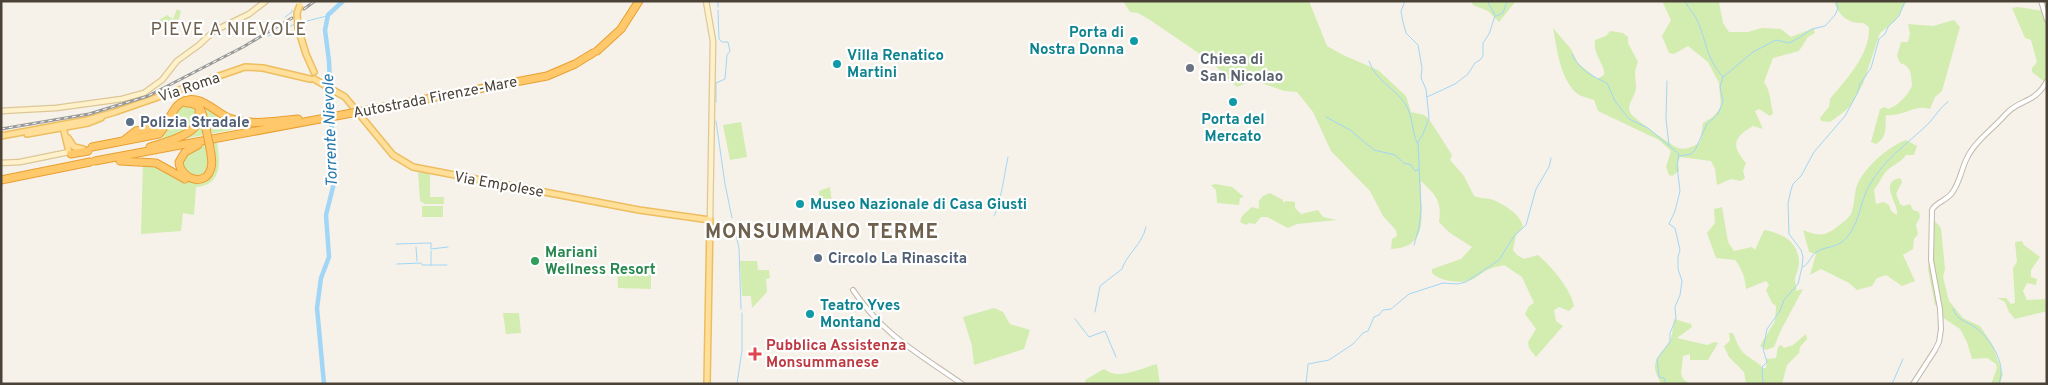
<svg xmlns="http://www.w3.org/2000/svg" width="2048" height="385" font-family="Overpass,sans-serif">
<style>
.green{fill:#d3ecb0}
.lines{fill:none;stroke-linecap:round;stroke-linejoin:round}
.stream{stroke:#a2d6f6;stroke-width:1}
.river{stroke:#a2d6f6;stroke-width:4.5}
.tertiary-casing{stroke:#c2b9ab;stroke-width:6}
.secondary-casing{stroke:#dcc798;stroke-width:7}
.primary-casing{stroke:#edbe60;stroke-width:8}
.motorway-casing{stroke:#e99f30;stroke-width:9}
.tertiary{stroke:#fff;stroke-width:4}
.secondary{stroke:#fff1ca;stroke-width:4.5}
.primary{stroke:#ffdf99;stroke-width:5}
.motorway{stroke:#ffc96b;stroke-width:7}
.rail-casing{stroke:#999;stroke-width:3}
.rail{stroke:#fff;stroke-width:1;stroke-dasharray:4;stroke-linecap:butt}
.primary-bridge-casing{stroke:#edbe60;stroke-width:8;stroke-linecap:butt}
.motorway-bridge-casing{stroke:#e99f30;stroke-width:9;stroke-linecap:butt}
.primary-bridge{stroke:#ffdf99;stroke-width:5}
.motorway-bridge{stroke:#ffc96b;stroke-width:7}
.culture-dot{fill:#0f9aa8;stroke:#fff;stroke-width:2}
.worship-dot{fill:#6b7280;stroke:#fff;stroke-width:2}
.service-dot{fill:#5c6f8a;stroke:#fff;stroke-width:2}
.leisure-dot{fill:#2e9e5b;stroke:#fff;stroke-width:2}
.health-dot{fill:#e0444e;stroke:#fff;stroke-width:2}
.labels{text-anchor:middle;stroke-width:4.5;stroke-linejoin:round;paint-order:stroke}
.culture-label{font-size:15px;font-weight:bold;fill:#0d838f;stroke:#fff;text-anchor:start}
.worship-label{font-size:15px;font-weight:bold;fill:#5b616d;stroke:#fff;text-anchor:start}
.street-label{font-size:15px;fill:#4a4237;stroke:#fff}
.service-label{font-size:15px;font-weight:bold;fill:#4e5e75;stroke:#fff;text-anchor:start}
.leisure-label{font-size:15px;font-weight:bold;fill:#27864d;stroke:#fff;text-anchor:start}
.health-label{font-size:15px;font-weight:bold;fill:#be3a42;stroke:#fff;text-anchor:start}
.water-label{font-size:16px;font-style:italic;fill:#2578ae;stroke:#fff}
.quarter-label{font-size:18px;letter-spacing:1px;fill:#6e604d;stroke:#fff}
.district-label{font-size:20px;font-weight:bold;letter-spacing:1px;fill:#6e604d;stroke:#fff}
</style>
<rect width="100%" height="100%" fill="#f6f2e9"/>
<path class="green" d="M1123,1H1309L1327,46L1343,55L1378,70L1406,96L1411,112L1424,115L1429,119L1452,155L1450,160L1464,176L1474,196C1479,198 1484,198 1490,199C1501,202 1522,215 1523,227L1516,235L1513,250L1517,255L1524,259L1538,255C1551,266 1571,289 1574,306L1569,311L1559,307L1554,310L1556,321L1563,326L1536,357L1529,348L1528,342L1536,329L1525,314L1529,306L1534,303L1522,277L1504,265C1500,267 1496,266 1492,268C1484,270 1478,277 1471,280C1460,284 1440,281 1432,273V269L1461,259L1472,247L1450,233L1439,222C1442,201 1436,195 1421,181C1419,208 1433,248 1391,249L1392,239L1397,236L1396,230L1383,216L1370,191L1331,151L1313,112L1297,92L1284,91L1253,80L1237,87L1206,57L1197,52L1150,20L1138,13L1130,12Z
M1471,1H1516L1499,22L1488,11L1473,5Z
M1663,1L1719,2L1723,23L1729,32H1748L1762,28L1781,29L1791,37L1814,28L1815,33L1808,37L1799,51L1773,58L1764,82C1771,92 1770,102 1773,113L1770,116L1759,109L1755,111L1763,129L1753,126C1733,138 1731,145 1746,163L1743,171L1745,178L1741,181L1731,179L1717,185L1715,169L1711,161L1680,157L1678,162L1679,171L1672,176L1669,175L1666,167L1671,151L1659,140L1598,111L1594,100C1589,98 1583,97 1579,95C1560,81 1557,49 1553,28L1571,49L1578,63L1597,79L1604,75C1606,65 1593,57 1595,40L1606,36L1610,31L1623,33L1628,37V43L1638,62C1633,74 1636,76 1636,88C1636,96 1625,105 1631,114C1635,119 1672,146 1678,148C1686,150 1694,147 1700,142L1703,123L1713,117L1721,107L1719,83L1708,62L1688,46L1674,54L1669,53L1662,36L1671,20L1663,3Z
M1834,1H1907L1895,21L1880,33L1863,84L1851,105L1845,111L1830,122L1821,121L1820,118L1829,107L1830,99C1847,78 1870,55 1869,27L1863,23C1848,24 1838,15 1834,1Z
M2018,7L2044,11L2047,16L2046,83L2032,72V68L2037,62L2031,40L2025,38L2012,8Z
M177,9L181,11L178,22L182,24L165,35L159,20L167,15L173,19Z
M1954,20L1960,27L1942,91L1935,97L1930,109C1913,104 1905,117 1886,115C1885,127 1888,137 1876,144L1871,142L1880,109L1885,107L1888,109C1898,106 1908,95 1912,86C1911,76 1912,66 1900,63L1897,56L1901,42H1908L1910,34L1908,24L1933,26Z
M186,105L196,109L198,120L189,130L159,142C170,132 173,110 186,105Z
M203,105L257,125L172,141L184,136L201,117L205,130L210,129L206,110Z
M741,122L747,157L730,160L723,125Z
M1906,140L1917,146L1914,155H1906C1901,163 1890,166 1885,173C1881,178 1879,184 1874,190L1876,204L1884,202L1889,205L1891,211L1897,215C1899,204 1878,182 1900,178L1902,182L1896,194L1900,204L1904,206L1910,204L1913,210L1919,212L1920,217L1916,225L1918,234L1914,239L1913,249L1903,255L1915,281L1902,286L1886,275L1877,278L1872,286L1857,290L1849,283L1821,269L1810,275L1816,254L1809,252L1803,230C1822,238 1827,235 1842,223C1846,220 1851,216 1852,211C1855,202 1854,189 1859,181C1868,165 1889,146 1906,140Z
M217,142C220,161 223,185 196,187L194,215L183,213L181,231L141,234L143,162L157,164L186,181L199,184L209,179L216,167L213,147L211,163L204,176L196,178L182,168L184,156L199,146Z
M418,172L430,174V197H444V204H425L420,201Z
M1216,184L1232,187L1244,197L1240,198L1239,205L1217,203L1216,190L1211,185Z
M830,187L832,203L820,205L819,191Z
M1270,193L1283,200V203L1286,201L1295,202V208L1301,214L1318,210L1323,217L1337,220L1297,224L1288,228L1267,217H1261L1255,224L1249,223L1246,225L1240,222L1242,216L1252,207L1259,209V201L1263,196Z
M422,206H443V217H422Z
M1722,207L1728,242L1734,251L1752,247L1755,250L1764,230C1782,233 1799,242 1799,263C1799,268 1796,274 1795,279C1795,284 1797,286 1796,291L1803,289L1780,332L1774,347L1766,350L1760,346L1775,321L1776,306L1772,303L1766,290L1769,285L1766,281L1746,289C1745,277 1742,269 1735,260L1716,258L1707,233L1715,223L1714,209Z
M1933,219L1941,228L1945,269L1943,277L1949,301L1963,318L1980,326L1992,344L2003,374L2000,384H1991L1997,368L1996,364L1987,358L1972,359L1967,342L1960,329L1942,317L1941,306L1935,305L1928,270Z
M2022,241L2024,245L2040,257L2031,270V277L2037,279L2036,285L2027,283L2023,291L2027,300L2045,299L2047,311L2015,319L2009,312L2005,302L1997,298H2006L2011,304L2015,303L2013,268L2017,262L2015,242Z
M740,261H757L758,270H769L770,278L766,279L767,292L752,308L751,296H742Z
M651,265V289L618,288L617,266Z
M994,308L1003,312L1010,324L1030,330L1024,349L974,365L972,346L963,317Z
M503,313H519L521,333L506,334Z
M1674,319L1691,324L1692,327L1677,338L1707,345L1715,342L1718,343L1708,360H1690V354L1683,356L1681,374L1684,380L1691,384H1661C1659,378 1654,372 1655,365C1656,355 1667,348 1671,338C1673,332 1673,325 1674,319Z
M1729,333H1733C1736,340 1739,350 1746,355C1752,360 1758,362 1763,368H1766L1767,359L1776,358L1778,347L1781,345L1784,348L1793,345L1806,334L1807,339L1800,347L1799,353L1787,365L1782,384H1746L1744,372L1729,357L1724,346L1730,341Z
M1157,364L1160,384H1086L1085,380L1104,369C1118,381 1141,368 1157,364Z"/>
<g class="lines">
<path class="stream" d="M718,1V7
M1405,1L1401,11L1403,22L1406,33L1418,45L1422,68L1421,78L1426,89L1429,118L1423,134L1418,142L1421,210L1419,228L1414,245
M1487,1L1495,15
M1685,1C1688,9 1695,14 1698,22C1707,43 1706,58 1723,77
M1496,16L1503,13L1507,1
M285,17L292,12V10
M299,23L327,16
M268,36L295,24
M1572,54C1579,70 1592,76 1607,83L1615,101L1629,119L1648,128L1679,154L1677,166L1680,191L1675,211L1669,224L1675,228L1680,250L1678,257V269L1682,281L1680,295L1675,307L1676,319L1670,333V342L1657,359L1659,377L1664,378L1666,384
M1369,61C1375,81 1396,88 1406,105C1413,117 1412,131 1417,143
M1667,81L1666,119L1669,145
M1427,97L1455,84L1468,74L1475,63L1480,60L1483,56V43L1489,34L1495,16
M716,102V83L725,79L727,55L730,51L728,42H722L719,39L718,10
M1326,117L1350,130L1374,150L1395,155L1404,163L1411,165L1415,171L1419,169
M716,121L725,184L732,218
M1680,156L1691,154L1695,150L1707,124L1718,114L1723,101L1720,87L1723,77L1753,52L1776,40L1789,43L1797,39L1812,29L1825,26L1835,15L1838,8L1836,1
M994,216C1000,207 1005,171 1008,157
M734,226L739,248L741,309
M396,244L431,243V249L448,247
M416,247L417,261
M431,251V265
M397,264L421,263L422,265H447
M1803,267C1809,264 1810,257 1815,253C1825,245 1837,250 1848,236C1860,221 1860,202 1869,186C1885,158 1905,146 1928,124C1935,117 1940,107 1948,102
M1953,309C1958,322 1967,321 1976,328C1988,336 2002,358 2001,372C2001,376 2000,380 1999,384
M1095,312L1100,286L1122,269C1126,255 1142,245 1146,227
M1075,319L1089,337L1105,331L1116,357
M737,384L742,350V313
M1306,384L1308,364L1329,360L1353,344L1363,333L1368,331L1374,317L1379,315L1383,310L1391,309L1409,294L1443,283L1457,284L1466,282L1499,260L1514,236L1526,225L1536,189L1549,167L1551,158
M1763,384L1762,367L1767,362L1763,349L1767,329L1780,311L1784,300L1798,284L1802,267L1803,257L1801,250L1789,234L1788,203L1791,190L1793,184L1801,176L1814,152L1845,116L1858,92L1860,84L1871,68L1879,39L1885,34L1888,27L1899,16L1905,1
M1892,384L1903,359"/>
<path class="river" d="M324,384L317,308L321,278L329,257L326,215L334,183L329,61L325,30L328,15L343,1"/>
<defs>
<path id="tertiary" d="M2041,1L2047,20
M853,290C883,335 918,353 962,384
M1913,384L1935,350L1939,342L1941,329L1940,309L1931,260L1932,210C1936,202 1946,201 1952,193C1960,182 1961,170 1967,158C1975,141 1994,128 2006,114C2019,99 2035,104 2047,81"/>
<path id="secondary" d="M706,1L713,41L710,220
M1,111L56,108L122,99L144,93L162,80L177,61L199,45L214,31L249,14L266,1
M1,163L20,162L69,152"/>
<path id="primary" d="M298,28L306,54L314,72
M314,79L345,97L393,155L413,167L639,210L710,220L707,384
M63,127L69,152L71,154
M27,134L88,123L101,118
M1,136L87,120L115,112L245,67L263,68L310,79
M68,138L74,147L83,149"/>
<path id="motorway" d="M597,51L621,29L639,1
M187,103C203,103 203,116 206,129
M363,111L547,76L575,64L593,53
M123,141L136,131L162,126L168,122
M198,145L185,152L179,162C180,179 206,188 211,168C213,162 211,155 210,148
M92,147L159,134C168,125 172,106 184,101C200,94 215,112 229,118C252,126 275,121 298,119
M150,147C165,142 204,134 199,112
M71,154L88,151
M95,161L352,113
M120,161L156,163L185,179
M1,180L90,162"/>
</defs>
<use href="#tertiary" class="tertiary-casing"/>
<use href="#secondary" class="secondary-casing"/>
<use href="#primary" class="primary-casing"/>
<use href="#motorway" class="motorway-casing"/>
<use href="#tertiary" class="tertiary"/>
<use href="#secondary" class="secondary"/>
<use href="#primary" class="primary"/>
<use href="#motorway" class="motorway"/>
<defs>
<path id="rail" d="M304,9L315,1
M1,129L89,114L148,96L243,47L292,18"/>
</defs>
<use href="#rail" class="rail-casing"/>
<use href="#rail" class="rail"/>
<defs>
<path id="primary-bridge" d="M298,28L297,13L300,5"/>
<path id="motorway-bridge" d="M352,113L363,111
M206,129L210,148"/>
</defs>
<use href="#primary-bridge" class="primary-bridge-casing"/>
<use href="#motorway-bridge" class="motorway-bridge-casing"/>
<use href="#primary-bridge" class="primary-bridge"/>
<use href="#motorway-bridge" class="motorway-bridge"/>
</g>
<g class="culture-dot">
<circle cx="1134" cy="41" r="5"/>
<circle cx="837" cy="64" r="5"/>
<circle cx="1233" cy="102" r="5"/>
<circle cx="800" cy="204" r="5"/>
<circle cx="810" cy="314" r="5"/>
</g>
<circle class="worship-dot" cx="1190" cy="68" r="5"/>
<g class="service-dot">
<circle cx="130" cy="122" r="5"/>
<circle cx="818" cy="258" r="5"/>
</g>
<circle class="leisure-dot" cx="535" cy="261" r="5"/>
<path class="health-dot" d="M752.5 346.5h5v5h5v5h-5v5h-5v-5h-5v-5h5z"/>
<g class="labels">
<g class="culture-label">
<text x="1124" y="37" text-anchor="end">Porta di<tspan x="1124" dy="17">Nostra Donna</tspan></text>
<text x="847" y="60">Villa Renatico<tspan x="847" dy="17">Martini</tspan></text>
<text x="1233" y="124" text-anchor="middle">Porta del<tspan x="1233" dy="17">Mercato</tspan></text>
<text x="810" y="209">Museo Nazionale di Casa Giusti</text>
<text x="820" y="310">Teatro Yves<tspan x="820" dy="17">Montand</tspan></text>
</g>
<g class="worship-label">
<text x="1200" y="64">Chiesa di<tspan x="1200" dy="17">San Nicolao</tspan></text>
</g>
<g class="street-label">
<text transform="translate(189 87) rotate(-19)" y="5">Via Roma</text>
<text transform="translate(435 97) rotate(-11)" y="5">Autostrada Firenze-Mare</text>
<text transform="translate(499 184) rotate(10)" y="5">Via Empolese</text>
</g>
<g class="service-label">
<text x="140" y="127">Polizia Stradale</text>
<text x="828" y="263">Circolo La Rinascita</text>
</g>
<g class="leisure-label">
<text x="545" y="257">Mariani<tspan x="545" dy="17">Wellness Resort</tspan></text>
</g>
<g class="health-label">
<text x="766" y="350">Pubblica Assistenza<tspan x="766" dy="17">Monsummanese</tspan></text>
</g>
<g class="water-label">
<text transform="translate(329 131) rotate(-92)" y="6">Torrente Nievole</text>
</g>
<g class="quarter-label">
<text x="229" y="35">PIEVE A NIEVOLE</text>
</g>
<g class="district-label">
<text x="822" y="238">MONSUMMANO TERME</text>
</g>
</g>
<rect width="2048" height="385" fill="none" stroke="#4a4237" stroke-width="5"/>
</svg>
